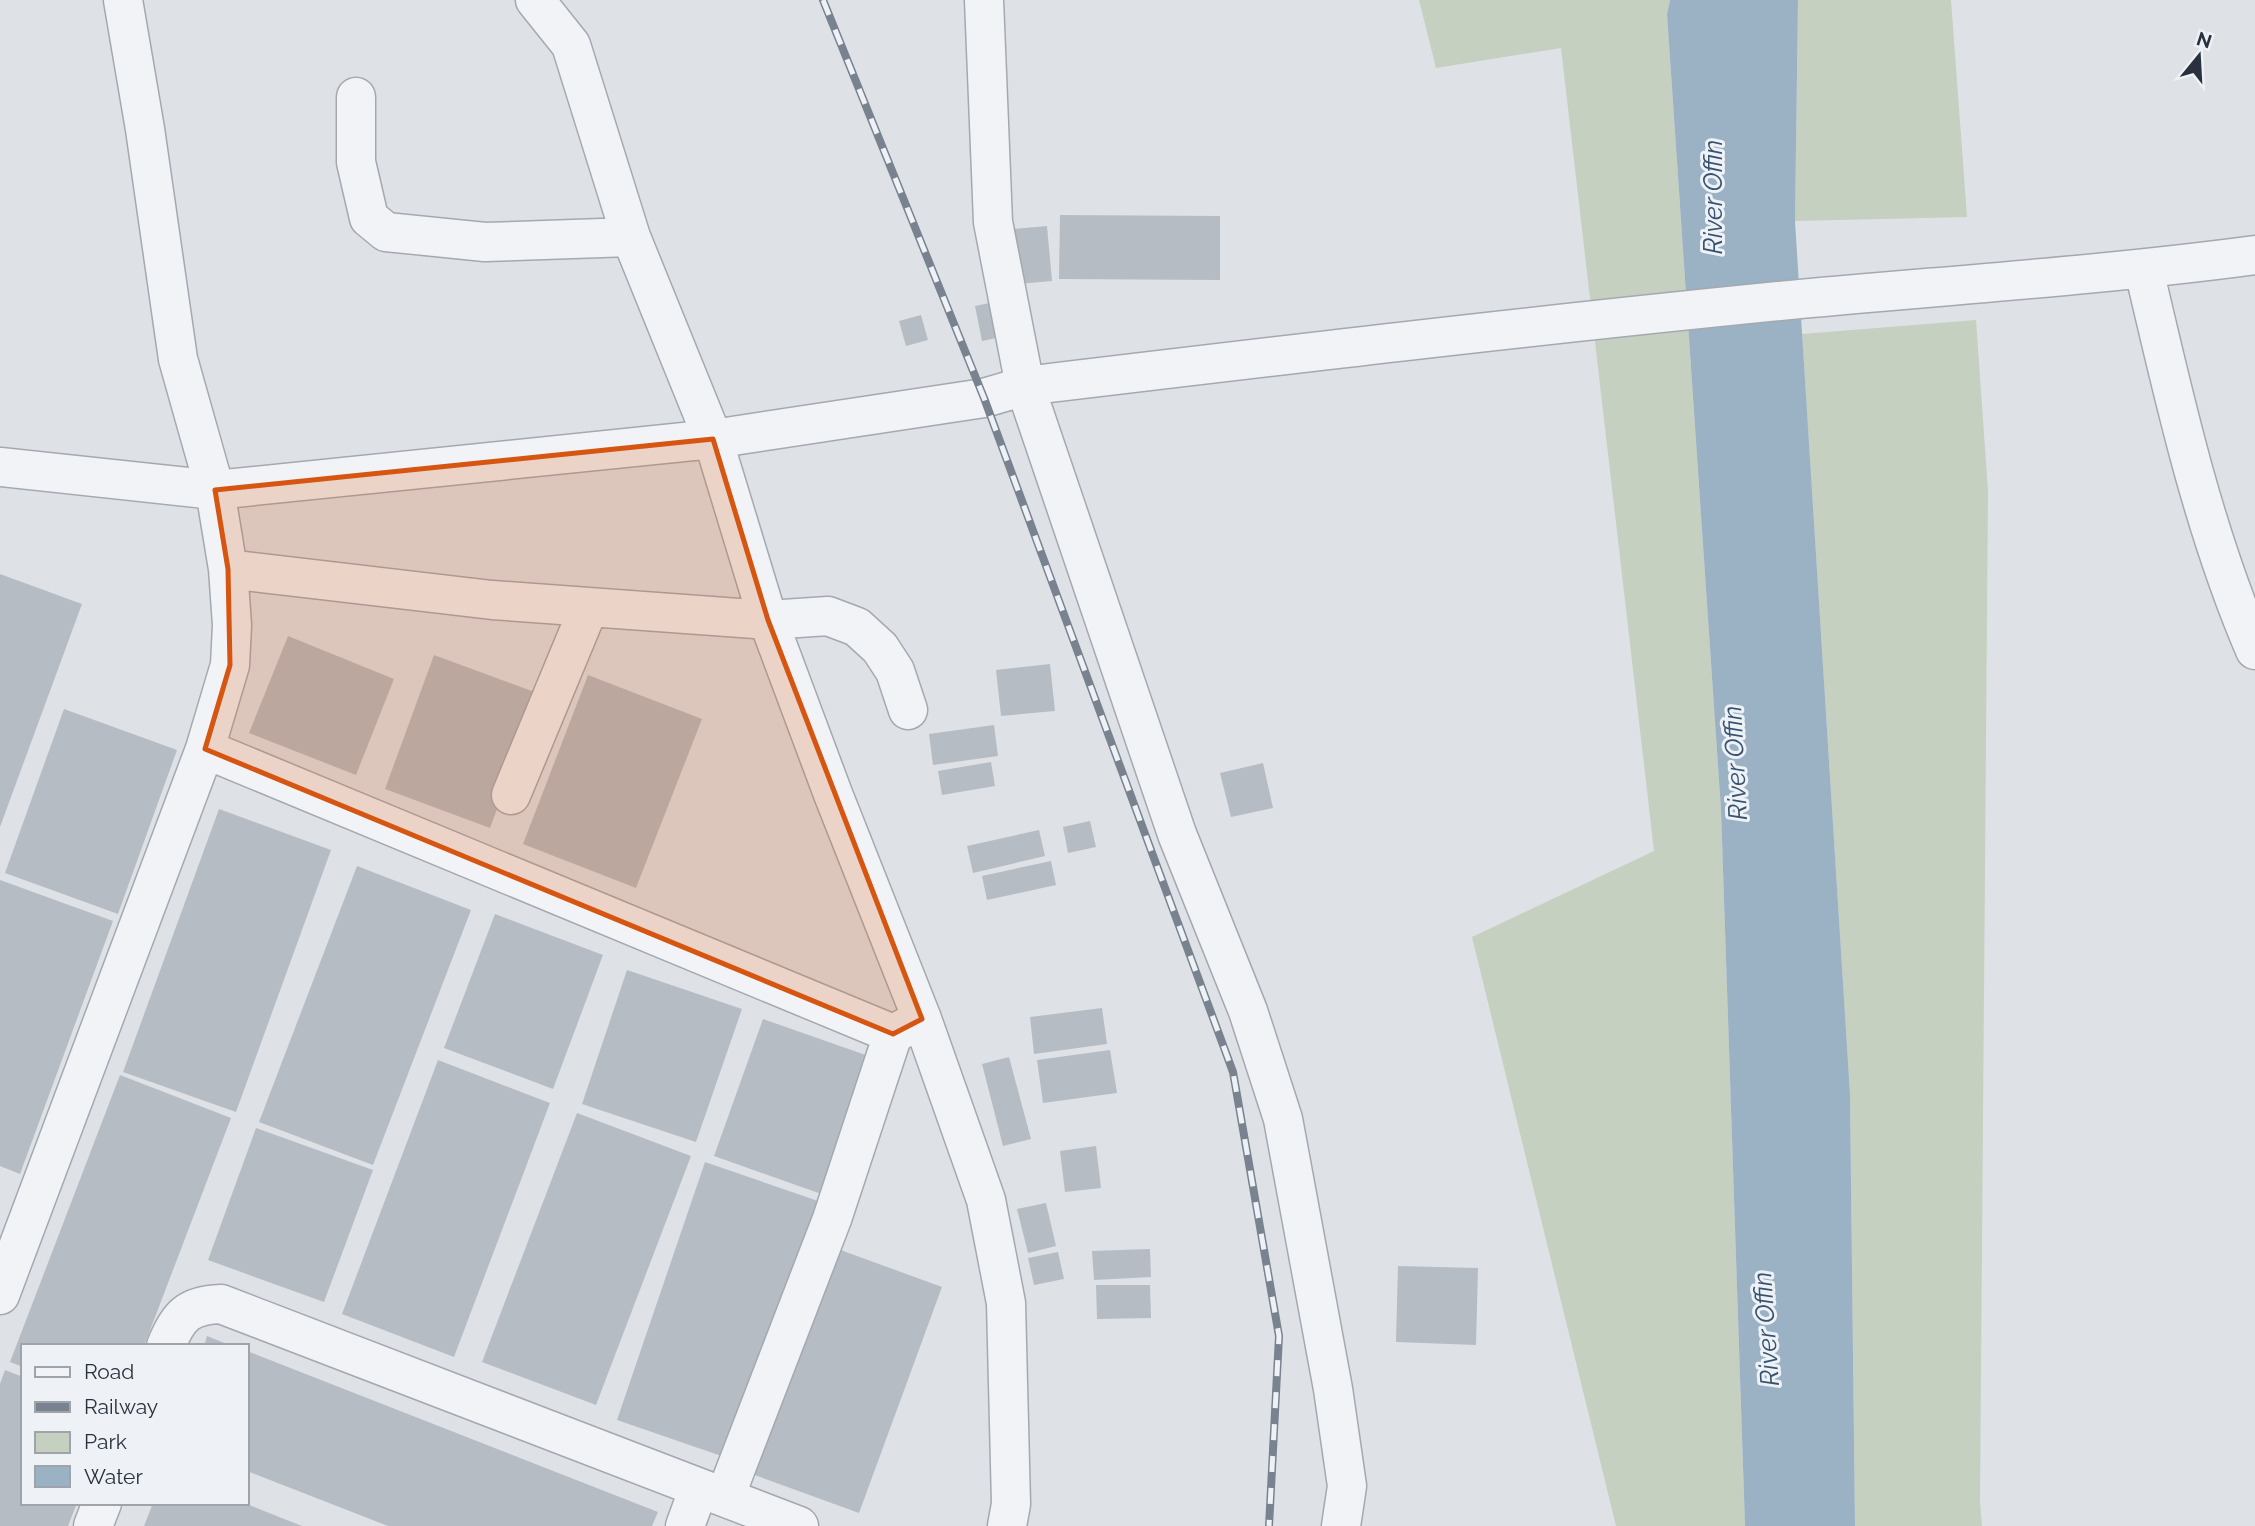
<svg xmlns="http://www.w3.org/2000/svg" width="2255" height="1526" font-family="Raleway,sans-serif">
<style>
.green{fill:#c5d0c0}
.water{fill:#9bb2c5}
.building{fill:#b6bcc3}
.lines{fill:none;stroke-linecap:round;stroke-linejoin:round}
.minor-casing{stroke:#a4a9b1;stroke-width:41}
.minor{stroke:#f1f3f6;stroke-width:38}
.rail-casing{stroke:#798390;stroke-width:8}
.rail{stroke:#eef1f5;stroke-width:5;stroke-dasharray:16;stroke-linecap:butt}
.marked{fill:#d55511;fill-opacity:0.2;stroke:#d55511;stroke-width:5;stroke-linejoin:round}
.labels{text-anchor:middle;stroke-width:6;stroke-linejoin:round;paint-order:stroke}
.water-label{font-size:26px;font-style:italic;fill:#35526f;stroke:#eef1f5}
</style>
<rect width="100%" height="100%" fill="#dee2e7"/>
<path class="green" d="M1419,0H1670L1667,14L1721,810L1745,1526H1616L1472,937L1654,851L1561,48L1436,68Z
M1798,0H1951L1967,217L1795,221Z
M1976,320L1988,491L1980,1501L1982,1526H1855L1850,1094L1802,334Z"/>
<path class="water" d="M1670,0H1798L1795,221L1850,1094L1855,1526H1745L1721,810L1667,14Z"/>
<path class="building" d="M1060,215L1220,216V280L1059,279Z
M1047,226L1052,281L1018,284L1013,229Z
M999,301L1006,336L982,341L975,306Z
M921,315L928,340L906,346L899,321Z
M0,574L82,604L0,827Z
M288,636L394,679L356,775L249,733Z
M434,655L540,694L490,828L385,789Z
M1050,664L1055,711L1001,716L996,670Z
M588,675L702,719L636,888L523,844Z
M64,709L177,750L118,914L5,873Z
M994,725L998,756L933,765L929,734Z
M991,762L995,786L942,795L938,771Z
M1263,763L1273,808L1231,817L1220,773Z
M219,809L331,850L236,1112L123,1072Z
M1090,821L1096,847L1068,853L1063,827Z
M1039,830L1045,856L973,873L967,846Z
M1051,861L1056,885L987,900L982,876Z
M357,866L471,910L373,1165L259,1122Z
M0,880L113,921L20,1174L0,1166Z
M495,914L603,955L553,1089L444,1048Z
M627,970L742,1009L696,1142L582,1104Z
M1102,1008L1107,1044L1034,1054L1030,1017Z
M763,1019L877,1059L827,1196L714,1156Z
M1110,1050L1117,1093L1043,1103L1037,1060Z
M1009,1057L1031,1139L1003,1146L982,1064Z
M438,1060L550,1103L454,1357L342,1314Z
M120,1075L231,1118L144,1346H23V1367L10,1362Z
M577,1113L691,1156L596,1405L482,1362Z
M256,1128L373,1170L324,1302L208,1260Z
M1096,1146L1101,1188L1065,1192L1060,1151Z
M705,1162L821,1202L733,1460L617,1420Z
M1046,1203L1056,1246L1028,1253L1017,1209Z
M835,1248L942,1287L859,1513L752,1474Z
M1150,1249L1151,1277L1094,1280L1092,1251Z
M1058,1252L1064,1279L1034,1285L1028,1258Z
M1398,1266L1478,1268L1476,1345L1396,1342Z
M1096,1285H1150L1151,1318L1097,1319Z
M207,1336L232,1346H204Z
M247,1351L658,1512L652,1526H388L247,1471Z
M5,1370L23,1377V1503H77L68,1526H0V1384Z
M153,1503H244L302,1526H144Z"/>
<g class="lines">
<defs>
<path id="minor" d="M535,0L571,45L631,237L713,439L768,620L833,794L922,1019L986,1200L1006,1303L1011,1504L1007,1526
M984,0L993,222L1025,386L1177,834L1248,1011L1283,1119L1333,1389L1347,1486L1341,1526
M356,97V162L369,218L386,232L485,242L631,237
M2144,270C2174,398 2203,529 2255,650
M0,467L215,490L713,439L984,398L1025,386C1276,356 1527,326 1779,301C1937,286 2097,276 2255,255
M228,569L492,600L768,620L828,616L857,627L880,648L895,671L908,710
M205,749L893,1034L922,1019
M511,795L589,607
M0,1295L205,749L230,665L232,625L228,569L215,490L178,359L145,129L123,0
M166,1346C178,1316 188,1305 221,1304L799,1526
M725,1497L832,1219L893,1034
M93,1526L102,1503
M685,1526L699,1488"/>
</defs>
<use href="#minor" class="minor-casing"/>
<use href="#minor" class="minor"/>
<defs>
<path id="rail" d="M823,0L984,398L1233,1072L1279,1336L1269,1526"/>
</defs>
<use href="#rail" class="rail-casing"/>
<use href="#rail" class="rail"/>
</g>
<path class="marked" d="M713,439L768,620L922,1019L893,1034L205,749L230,665L228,569L215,490Z"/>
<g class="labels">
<g class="water-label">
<text transform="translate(1713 197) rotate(-90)" y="9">River Offin</text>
<text transform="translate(1735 763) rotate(-93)" y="9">River Offin</text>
<text transform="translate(1766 1329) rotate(-94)" y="9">River Offin</text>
</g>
</g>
<rect x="21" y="1344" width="228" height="161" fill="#eef1f5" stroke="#9fa4ab" stroke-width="2"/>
<rect x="35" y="1367" width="35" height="10" fill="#f1f3f6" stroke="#9fa4ab" stroke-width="2"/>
<text x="84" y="1379" font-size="21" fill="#28313d">Road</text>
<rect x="35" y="1402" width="35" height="10" fill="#798390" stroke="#9fa4ab" stroke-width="2"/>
<text x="84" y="1414" font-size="21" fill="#28313d">Railway</text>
<rect x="35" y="1432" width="35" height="21" fill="#c5d0c0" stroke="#9fa4ab" stroke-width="2"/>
<text x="84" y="1449" font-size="21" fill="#28313d">Park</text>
<rect x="35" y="1466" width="35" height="21" fill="#9bb2c5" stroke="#9fa4ab" stroke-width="2"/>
<text x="84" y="1484" font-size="21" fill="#28313d">Water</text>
<g transform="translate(2199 56) rotate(18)" stroke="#eef1f5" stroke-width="5" paint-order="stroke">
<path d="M0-5L12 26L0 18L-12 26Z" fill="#28313d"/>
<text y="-10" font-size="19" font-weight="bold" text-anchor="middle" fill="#28313d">N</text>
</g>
</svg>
